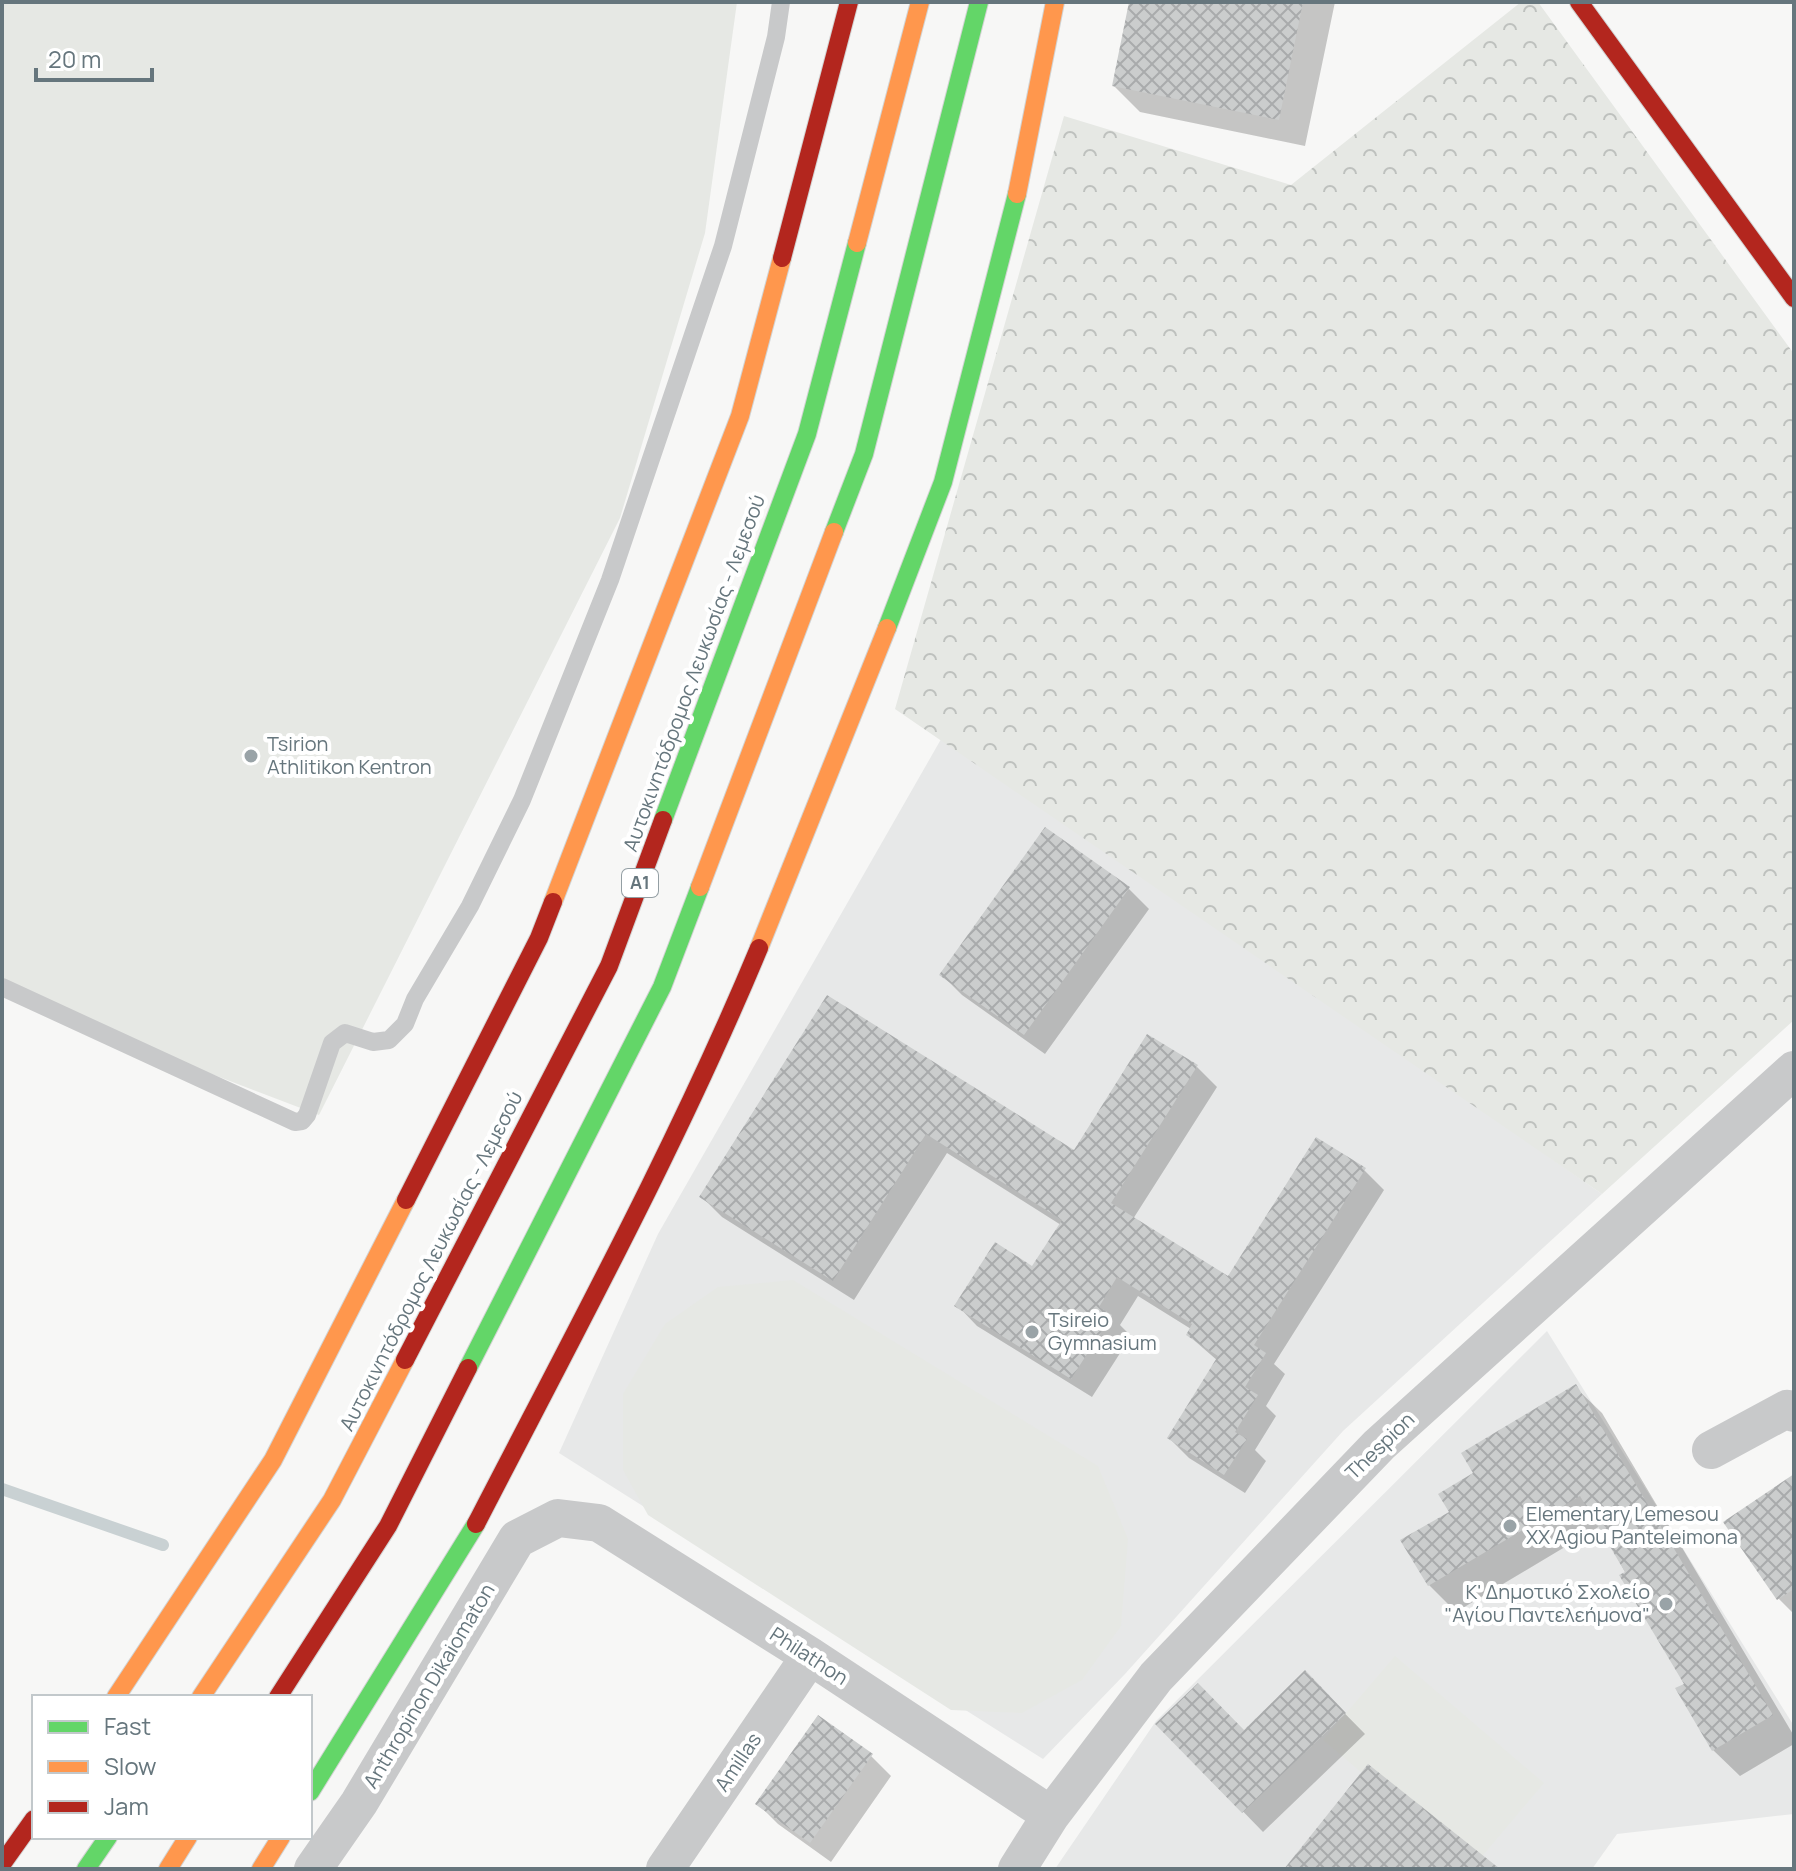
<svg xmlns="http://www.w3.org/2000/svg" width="1796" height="1871" font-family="Manrope,sans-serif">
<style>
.built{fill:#e7e8e8}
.park{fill:url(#park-crowns)}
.pitch{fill:#e6e8e4}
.shadow{fill:#0003}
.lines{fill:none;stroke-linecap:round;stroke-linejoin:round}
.stream{stroke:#c9d1d3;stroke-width:12}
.building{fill:url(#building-cross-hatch)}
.fast-casing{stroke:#d2d3d3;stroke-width:20}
.slow-casing{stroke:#d2d3d3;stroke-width:20}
.jam-casing{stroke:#d2d3d3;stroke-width:20}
.lane{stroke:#c8c9ca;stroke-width:18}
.street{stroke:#c8c9ca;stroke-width:38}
.fast{stroke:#63d668;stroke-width:18}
.slow{stroke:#ff974d;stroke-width:18}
.jam{stroke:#b3261e;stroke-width:18}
.poi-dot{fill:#99a3a7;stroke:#fff;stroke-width:3}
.labels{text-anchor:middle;stroke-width:8;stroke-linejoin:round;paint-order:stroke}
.shield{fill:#fff;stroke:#949fa4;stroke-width:2}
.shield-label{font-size:18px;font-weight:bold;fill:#66767d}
.street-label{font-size:20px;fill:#66767d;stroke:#fff}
.poi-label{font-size:20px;fill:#66767d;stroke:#fff;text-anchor:start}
</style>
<defs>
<pattern id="park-crowns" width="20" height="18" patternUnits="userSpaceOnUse" patternTransform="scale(2)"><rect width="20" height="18" fill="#e6e8e4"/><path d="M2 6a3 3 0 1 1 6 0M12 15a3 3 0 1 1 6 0" fill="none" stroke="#bec1be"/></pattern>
<pattern id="building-cross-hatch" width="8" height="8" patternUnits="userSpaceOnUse" patternTransform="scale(2)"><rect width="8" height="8" fill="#cbcdcd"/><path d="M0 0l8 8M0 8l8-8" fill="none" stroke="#a9abac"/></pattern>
</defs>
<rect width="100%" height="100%" fill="#f7f7f6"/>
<path class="built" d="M944,734L1602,1194L1343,1431L1125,1674L1043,1759L559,1453L658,1234Z
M1547,1331L1794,1726V1814L1617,1834L1592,1869H1055L1156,1721Z"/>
<path class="park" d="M1521,2H1538L1794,354V1020L1602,1194L895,709L1064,116L1291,185Z"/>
<path class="pitch" d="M2,2H737L705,233L620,518L319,1115L2,994Z
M793,1280L1098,1466L1128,1539L1121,1626L1082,1680L1022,1713L951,1710L648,1515L623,1470V1394L665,1324L718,1287Z
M1395,1656L1544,1783L1473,1867L1323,1740Z"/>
<path class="shadow" d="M1131,2H1335L1305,146L1140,112L1114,86Z
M1129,889L1149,909L1045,1054L962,995L942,975Z
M828,998L1074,1153L1197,1067L1217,1087L1133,1219L1228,1279L1364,1170L1384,1190L1274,1364L1285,1374L1266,1406L1276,1416L1255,1450L1266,1461L1245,1493L1189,1458L1169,1438L1218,1361L1188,1335L1191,1329L1138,1296L1120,1325L1131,1336L1092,1397L977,1326L957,1305L1033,1269L1061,1225L947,1153L854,1300L722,1217L702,1197Z
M1575,1387L1602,1413L1794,1736V1744L1740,1776L1713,1750L1686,1684L1600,1526L1456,1612L1429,1585L1451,1512L1475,1473Z
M1794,1476V1614L1779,1599L1726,1522Z
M1305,1673L1365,1734L1263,1832L1158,1724L1244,1733Z
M871,1756L891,1776L831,1862L778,1824L758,1804Z"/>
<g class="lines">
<path class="stream" d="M2,1489L163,1545"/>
</g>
<path class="building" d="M1129,2H1303L1279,120L1112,86Z
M1045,827L1130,887L1024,1035L939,975Z
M827,995L1074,1150L1147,1034L1198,1065L1111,1203L1228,1276L1316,1137L1366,1168L1254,1345L1266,1353L1245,1387L1258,1395L1235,1432L1247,1439L1224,1475L1167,1438L1218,1356L1186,1335L1192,1324L1117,1277L1099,1307L1112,1315L1071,1379L954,1306L995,1242L1032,1266L1062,1220L926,1134L833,1281L699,1197Z
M1576,1384L1773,1715L1712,1751L1675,1688L1684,1684L1619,1575L1625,1572L1580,1496L1428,1586L1400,1540L1449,1512L1438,1494L1473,1473L1461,1453Z
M1794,1474V1589L1777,1600L1723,1522Z
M1305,1670L1346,1713L1242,1813L1155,1724L1198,1683L1244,1730Z
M818,1715L873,1754L810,1843L755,1804Z
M1368,1764L1500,1869H1284Z"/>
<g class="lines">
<defs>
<path id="fast" d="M834,532L864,454L979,2
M887,628L943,482L1017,194
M663,820L807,434L857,243
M468,1368L662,987L700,887
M310,1792L476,1524
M86,1869L108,1837"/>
<path id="slow" d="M1017,194L1055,2
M857,243L920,2
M700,887L834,532
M553,902L740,416L782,258
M759,948L887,628
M116,1697L273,1460L406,1200
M201,1697L332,1500L405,1360
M168,1869L188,1837
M261,1869L281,1837"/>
<path id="jam" d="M1579,2L1794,298
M782,258L849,2
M406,1200L539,938L553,902
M405,1360L609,966L663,820
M476,1524C574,1334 677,1145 759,948
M278,1697L388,1526L468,1368
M2,1864L34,1819"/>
</defs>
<use href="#fast" class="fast-casing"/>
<use href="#slow" class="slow-casing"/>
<use href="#jam" class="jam-casing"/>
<path class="lane" d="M2,987L295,1122L302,1121L307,1115L332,1043L345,1033L373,1042L389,1040L405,1024L415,999L470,906L522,800L610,580L723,246L776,37L781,2"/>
<path class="street" d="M1711,1450L1787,1409L1794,1413
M313,1869L359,1803L517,1539L558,1518L599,1523L810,1656L1051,1815
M665,1869L810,1656
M1017,1869L1051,1815L1156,1677L1379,1445L1794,1070"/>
<use href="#fast" class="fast"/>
<use href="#slow" class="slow"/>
<use href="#jam" class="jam"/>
</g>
<g class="poi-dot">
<circle cx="251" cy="756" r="8"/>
<circle cx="1032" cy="1332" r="8"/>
<circle cx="1510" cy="1526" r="8"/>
<circle cx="1666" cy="1604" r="8"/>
</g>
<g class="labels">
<rect class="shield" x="622" y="869" width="36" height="28" rx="6"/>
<g class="shield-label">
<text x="640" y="889">A1</text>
</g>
<g class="street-label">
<text transform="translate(694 673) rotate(-70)" y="7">Αυτοκινητόδρομος Λευκωσίας - Λεμεσού</text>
<text transform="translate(431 1261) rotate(-63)" y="7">Αυτοκινητόδρομος Λευκωσίας - Λεμεσού</text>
<text transform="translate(1380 1446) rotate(-44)" y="7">Thespion</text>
<text transform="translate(809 1656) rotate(33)" y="7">Philathon</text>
<text transform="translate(429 1686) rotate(-59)" y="7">Anthropinon Dikaiomaton</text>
<text transform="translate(738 1762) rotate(-56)" y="7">Amillas</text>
</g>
<g class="poi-label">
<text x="267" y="751">Tsirion<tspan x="267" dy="23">Athlitikon Kentron</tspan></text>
<text x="1048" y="1327">Tsireio<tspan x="1048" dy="23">Gymnasium</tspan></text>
<text x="1526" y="1521">Elementary Lemesou<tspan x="1526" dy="23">XX Agiou Panteleimona</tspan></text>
<text x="1650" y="1599" text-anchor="end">Κ' Δημοτικό Σχολείο<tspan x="1650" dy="23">"Αγίου Παντελεήμονα"</tspan></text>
</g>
</g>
<rect width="1796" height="1871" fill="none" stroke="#66767d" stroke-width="8"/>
<rect x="32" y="1695" width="280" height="144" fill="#ffffff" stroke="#c2c8cb" stroke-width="2"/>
<rect x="48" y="1721" width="40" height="12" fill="#63d668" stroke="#c2c8cb" stroke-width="2"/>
<text x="104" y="1735" font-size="24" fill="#66767d">Fast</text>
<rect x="48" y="1761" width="40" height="12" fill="#ff974d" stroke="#c2c8cb" stroke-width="2"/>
<text x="104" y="1775" font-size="24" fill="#66767d">Slow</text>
<rect x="48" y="1801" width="40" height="12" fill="#b3261e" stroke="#c2c8cb" stroke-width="2"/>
<text x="104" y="1815" font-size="24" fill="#66767d">Jam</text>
<path d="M36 68v12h116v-12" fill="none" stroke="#66767d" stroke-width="4"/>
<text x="48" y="68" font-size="24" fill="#66767d" stroke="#ffffff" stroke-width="6" paint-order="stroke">20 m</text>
</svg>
